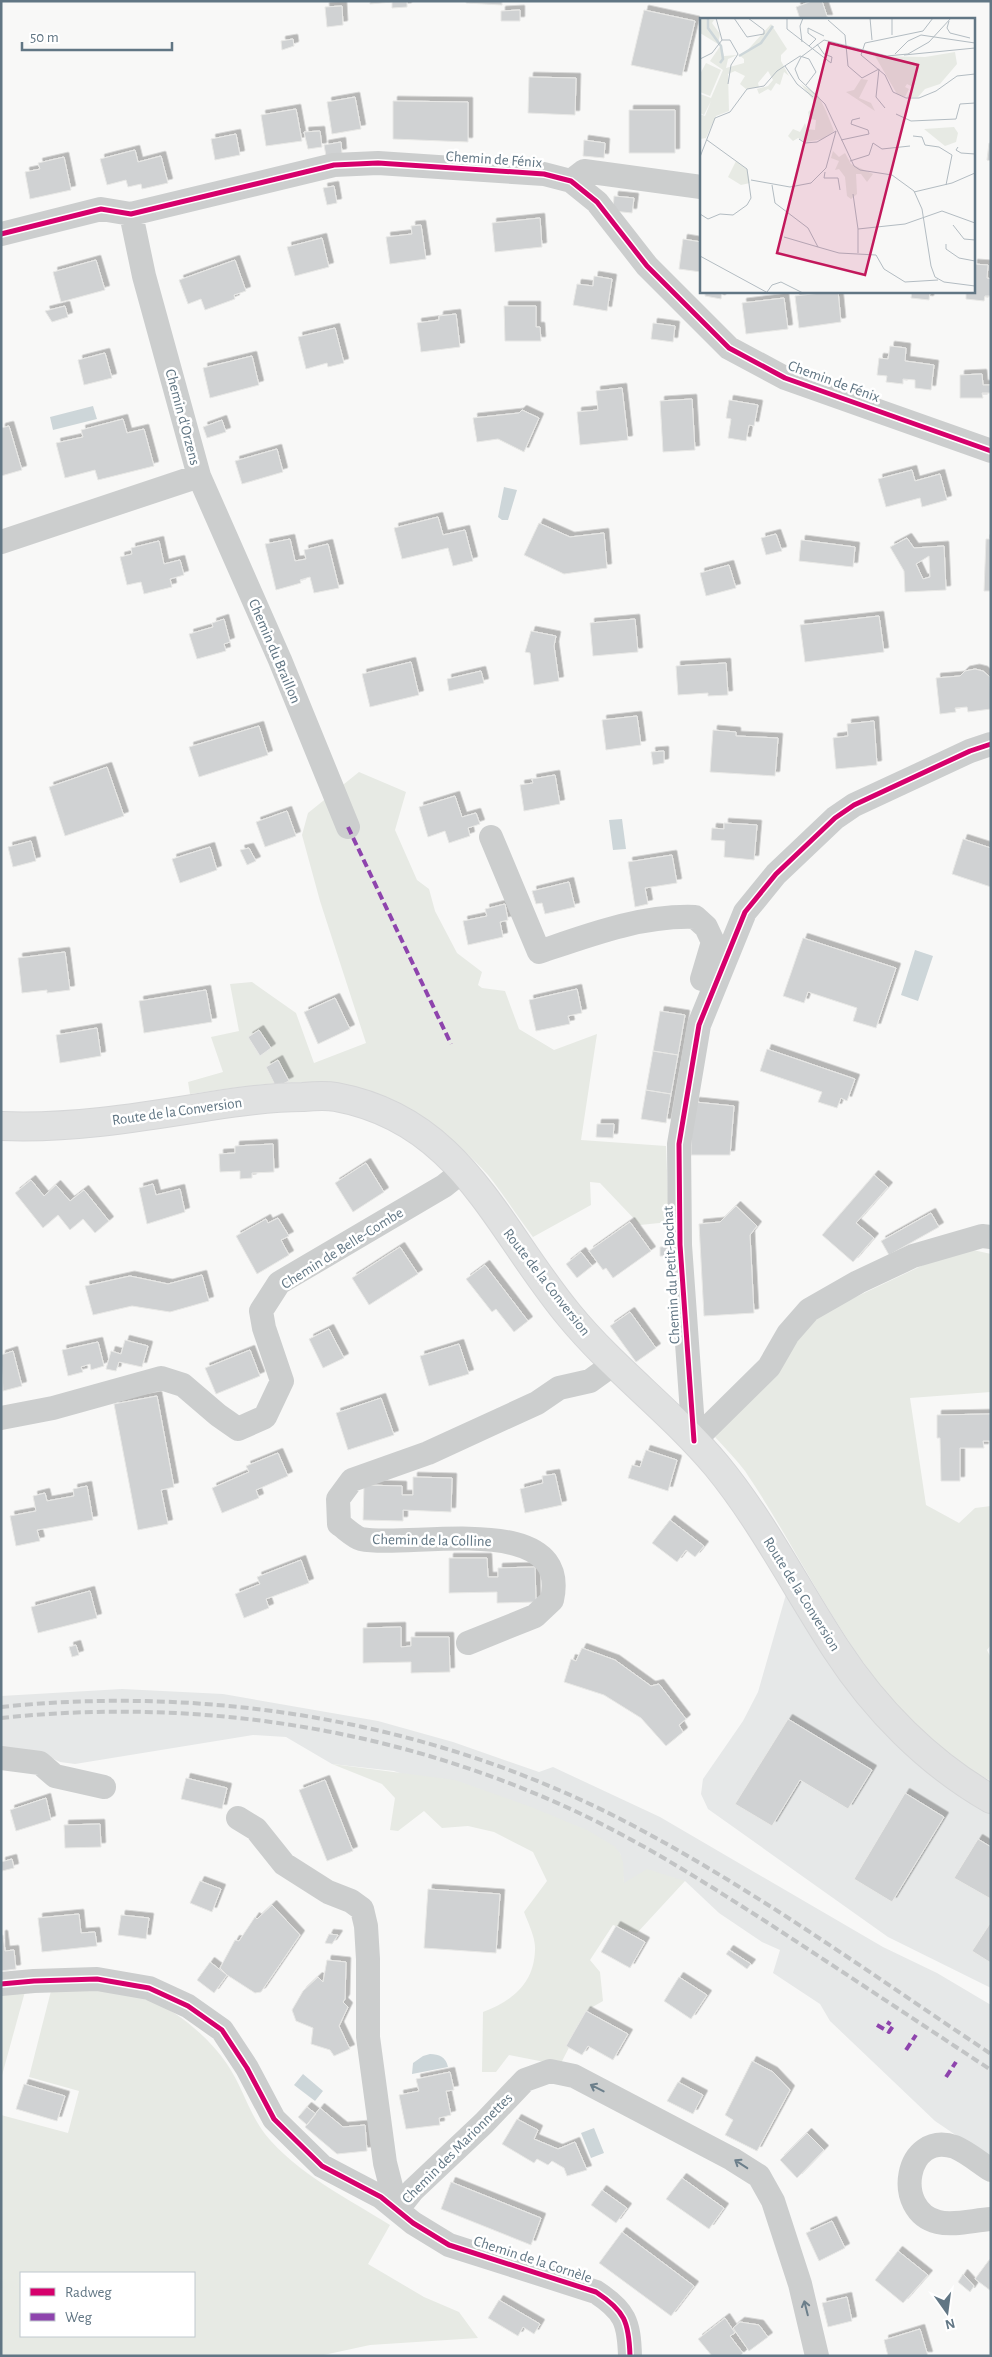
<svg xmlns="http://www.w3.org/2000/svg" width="992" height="2357" font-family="'Alegreya Sans',sans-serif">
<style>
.built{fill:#e6e8e8}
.green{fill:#e7eae4;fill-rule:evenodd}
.water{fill:#cdd6d9}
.building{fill:#d0d2d3;stroke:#e8e8e6;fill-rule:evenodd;filter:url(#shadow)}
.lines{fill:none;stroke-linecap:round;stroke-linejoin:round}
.secondary-casing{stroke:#d5d6d7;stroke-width:30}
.minor{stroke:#cccece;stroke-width:24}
.secondary{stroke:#e0e1e1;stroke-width:28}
.rail{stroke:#c2c4c5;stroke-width:4;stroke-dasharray:8 4;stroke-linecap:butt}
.quiet{stroke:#8e44ad;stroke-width:4;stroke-dasharray:8 4;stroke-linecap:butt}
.cycleway-casing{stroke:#fff;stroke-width:8}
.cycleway{stroke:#d6006c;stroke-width:5}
.oneway{stroke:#6c7f8b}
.labels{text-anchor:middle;stroke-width:5;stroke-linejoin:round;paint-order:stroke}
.street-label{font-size:15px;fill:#617684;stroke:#fff}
.inset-river{fill:none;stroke:#cdd6d9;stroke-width:2.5}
.inset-road{fill:none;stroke:#b3bcc2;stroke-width:1}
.view{fill:#c2185b;fill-opacity:0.15;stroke:#c2185b;stroke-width:2.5}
.inset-edge{fill:none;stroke:#617684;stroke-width:2.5}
</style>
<defs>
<filter id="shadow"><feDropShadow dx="4.5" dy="-4.5" stdDeviation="0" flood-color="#0004"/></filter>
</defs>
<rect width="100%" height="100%" fill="#f8f8f7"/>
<path class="built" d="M791,1577L837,1652L991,1799V1988L888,1937L708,1809L701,1794L703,1779L743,1721L758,1692Z
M122,1689L223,1694L378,1721L453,1742L539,1772L553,1767L660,1817L883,1947L937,1973L991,2005V2159L935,2121L830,2021L820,2004L773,1973L780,1950L762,1942L719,1913L685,1881L624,1883L620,1853L394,1771L332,1764L286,1737L253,1735L75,1764L60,1762L37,1751L1,1749V1696Z"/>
<path class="green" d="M359,772L406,792L395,830L417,880L429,889L435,911L457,953L482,972L478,985L482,988L505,991L519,1029L554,1050L597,1034L581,1140L666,1146L669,1222L640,1225L600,1183L590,1182L591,1205L533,1237C518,1217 504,1195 488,1175C451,1133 388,1087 330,1083C283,1080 237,1087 190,1094L188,1082L223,1072L211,1037L239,1031L230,984L252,982L296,1013L314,1063L366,1043L320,901L302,835L308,813Z
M973,1250L991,1254V1392L910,1398L926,1505L959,1523L975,1508L991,1506V1645L987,1650L991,1658V1781C871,1720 817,1577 745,1471C736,1459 725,1448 715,1437L804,1329L822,1313L936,1259Z
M332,1764L455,1780L531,1807L587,1830L614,1846L620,1853L623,1862L624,1883L647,1869L685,1881L637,1933L613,1925L590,1960L600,1972L603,2001L589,2009L560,2065L509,2055L496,2072H482L483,2012C512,2001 534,1984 535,1950C536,1938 528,1923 524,1912L547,1881L533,1852L494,1832L468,1826L442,1828L424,1811L398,1831L390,1830L395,1798L382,1784Z
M52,1987C78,1987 122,1988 146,1998C177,2011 208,2036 227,2064C242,2086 249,2113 265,2134C295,2172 350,2200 390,2225L368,2264L424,2297L459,2312L478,2338L370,2345L319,2356H1V2115L68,2133L79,2091L29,2077ZM21,2273H194V2336H21Z
M26,1988L1,2079V1992Z"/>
<path class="water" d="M93,406L97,419L53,430L50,417Z
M504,487L517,490L508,520H502L498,517Z
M622,819L626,849L613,850L609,820Z
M915,950L933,956L918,1001L901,995Z
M430,2054C439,2054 446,2057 448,2067L412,2074L413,2063L423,2056Z
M303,2074L323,2091L315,2101L294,2085Z
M594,2128L604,2153L591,2158L581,2133Z"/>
<path class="building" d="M370,1H407V7L392,8V2L370,4Z
M466,1H502V5L466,3Z
M812,1H822L828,19H800L796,7Z
M342,6L343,25L327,27L325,7Z
M520,10V21H501V11Z
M644,10L695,21L682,76L631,65Z
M293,39L294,46L282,50L281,41Z
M529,77L576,78L575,115L528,113Z
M355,97L361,129L332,134L327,102Z
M393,101L468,102V142L393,139Z
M296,109L302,141L266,146L261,115Z
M629,110H675V153H629Z
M320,131L322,147L308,149L304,132Z
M236,134L240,155L215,160L211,139Z
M584,140L605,143L604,158L583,156Z
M341,142L342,153L326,156L324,145Z
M989,143H991V161L987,160Z
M135,150L138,162L161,156L168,183L142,189L141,184L128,187L126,180L107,185L100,159Z
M64,157L71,190L30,199L25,172L40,169L38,163Z
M334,186L337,203L327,205L323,188Z
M614,196L634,198L632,213L613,211Z
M540,218L542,247L495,252L492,223Z
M421,225L426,259L390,264L386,237L412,234L411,226Z
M322,238L329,267L295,276L287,247Z
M683,239L701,242V272L679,269Z
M96,260L105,290L61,302L53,272Z
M235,260L246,291L234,295L235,299L205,310L201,299L188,304L179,280Z
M973,264L988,265L987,278L991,279V296H985L984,301L966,299V292L957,291H973Z
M594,276L612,279L607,311L573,305L577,284L593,286Z
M705,291H722L721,299L705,296Z
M838,291L841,322L799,328L795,296Z
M912,291H930L929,300L911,298Z
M784,298L788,329L746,334L742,303Z
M65,306L68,317L52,322L45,311Z
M504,306H536V327H540L541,341H505Z
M456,314L460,347L421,352L417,323L439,320V316Z
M653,323L675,326L673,342L651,339Z
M335,328L344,363L328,367L327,363L306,369L298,337Z
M890,346L906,348L905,361L934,365L931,390L915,388V380L903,379V384L886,382L887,376L877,375L879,358L888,359Z
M105,353L112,378L84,385L78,360Z
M252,356L259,385L210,398L203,368Z
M982,374L983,385H991V393H982L983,398H960V375Z
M622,388L628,440L580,445L577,412L598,410L596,391Z
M692,399L695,450L663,452L660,401Z
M729,400L758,405L754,426L749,425L746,441L728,438L731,419L726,418Z
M522,410L539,418L524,452L498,439L477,442L473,418L519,413Z
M123,419L127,433L144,429L154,466L98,480L95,470L65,478L56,443L83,437L81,430Z
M222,420L226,432L207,438L203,427Z
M9,426L22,470L1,476V428Z
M277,449L283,472L242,484L235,461Z
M912,470L915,481L940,474L947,500L922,507L920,498L886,507L878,479Z
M438,517L443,535L465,530L473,561L453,566L448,548L402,559L394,528Z
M539,523L570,537L604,533L607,568L564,574L524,555Z
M776,534L782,551L766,555L761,538Z
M907,538L914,548L944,546L946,590L905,592L904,571L890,547ZM929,556L930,577L923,579L916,564Z
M290,539L295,561L306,559L304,550L328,544L339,588L314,593L310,577L300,580L301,583L276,590L265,544Z
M986,539H991V591H984Z
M801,540L855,547L853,567L799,561Z
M159,541L164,564L180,560L184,575L170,579L172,587L144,594L141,582L127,585L120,557L132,554L131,548Z
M729,565L736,588L706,596L700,573Z
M879,616L884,652L805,662L800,625Z
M224,619L230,642L224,644L226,651L197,659L189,634L213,627L212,623Z
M635,619L638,652L593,656L590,623Z
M531,631L556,636L554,646L559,681L534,685L530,653L525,652Z
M411,662L419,695L370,707L362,674Z
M726,663L728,695L708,696V693L678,695L676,666Z
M975,669L983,671L990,677L991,709L968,712L967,707L955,708L956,712L940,714L936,678L960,676L965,671Z
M481,671L484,683L449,691L447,679Z
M637,716L641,745L606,750L602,720Z
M874,721L877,765L836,769L833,738L848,736L847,724Z
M259,726L268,755L199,777L189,747Z
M713,730L736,732V736L778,738L775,776L710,772Z
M664,751V763L653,765L651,752Z
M107,767L124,816L65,836L49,787Z
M555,775L560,804L524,811L520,785L533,783L532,779Z
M455,796L462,817L476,813L480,824L468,828L470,836L449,843L445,831L428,837L419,807Z
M287,811L296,836L265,847L256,822Z
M724,823L757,825L754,860L724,857L725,841L711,840L712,828L724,829Z
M963,839L991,848V887L952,874Z
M31,841L36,861L13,867L8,847Z
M210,847L217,870L180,883L172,859Z
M249,848L256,861L247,865L240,850Z
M672,855L677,883L645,888L648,904L635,907L628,862Z
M569,882L575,907L545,914L542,903L536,904L532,891Z
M505,904L508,920L500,922L503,937L468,945L463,921L487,916L485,909Z
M803,938L896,968L876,1028L853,1021L857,1008L808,992L804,1003L783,996Z
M65,952L70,990L47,993V990L22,993L18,958Z
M577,989L582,1013L568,1016L570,1024L536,1031L529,1000Z
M206,990L212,1022L144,1033L139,1001Z
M335,998L350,1029L318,1044L304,1012Z
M660,1011L685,1015L678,1055L653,1051Z
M97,1028L101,1056L60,1063L56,1035Z
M259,1030L271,1048L260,1056L248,1037Z
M767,1049L855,1079L847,1101L841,1098L837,1108L818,1102L822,1092L760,1071Z
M653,1051L678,1055L671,1094L646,1090Z
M278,1060L289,1081L276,1087L266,1067Z
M646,1090L671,1094L666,1123L641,1119Z
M695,1102L734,1106L730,1155H691V1130Z
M597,1124H614L613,1138L596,1137Z
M273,1144L274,1172L252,1173V1178L240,1179V1171L220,1172L219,1154L235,1153V1146Z
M366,1163L384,1192L353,1212L335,1183Z
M874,1175L888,1187L856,1223L874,1238L853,1262L822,1235Z
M31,1180L44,1196L56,1185L70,1201L84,1190L109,1221L95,1233L83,1219L70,1230L58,1215L43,1228L15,1193Z
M153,1184L156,1195L180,1189L185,1212L147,1224L139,1188Z
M736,1206L757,1226L750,1235L754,1313L704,1316L699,1224L720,1222Z
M931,1213L939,1227L889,1255L881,1241Z
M278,1218L289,1236L281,1240L289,1255L257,1274L236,1236L266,1219L268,1223Z
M630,1222L651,1251L613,1278L606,1268L603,1270L589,1251Z
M671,1246L672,1256H660V1247Z
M400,1247L418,1274L369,1305L352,1278Z
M581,1252L592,1266L577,1278L566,1264Z
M485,1265L528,1321L514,1332L496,1309L492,1312L466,1279Z
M202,1275L209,1301L170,1312L132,1306L93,1315L85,1286L130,1276L168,1284Z
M630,1312L656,1348L636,1362L610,1326Z
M329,1329L344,1358L323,1368L309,1339Z
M125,1340L148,1346L142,1367L119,1362L116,1371L106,1369L111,1351L121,1354Z
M98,1342L104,1366L91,1370L90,1364L81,1367L83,1372L68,1376L62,1350Z
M459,1344L469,1374L429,1386L420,1356Z
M250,1350L260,1376L216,1394L205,1368Z
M13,1351L22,1386L3,1391L1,1355Z
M157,1396L174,1487L161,1490L168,1524L138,1530L114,1404Z
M381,1398L394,1435L348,1450L336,1413Z
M991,1414V1441H983L984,1448H960V1481H941L940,1438H937V1415Z
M646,1450L677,1460L668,1491L628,1478L632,1465L640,1467Z
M278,1453L288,1476L256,1490L259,1498L222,1513L212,1488L249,1472L246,1466Z
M555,1474L562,1505L525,1513L520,1489L543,1483L542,1476Z
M413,1477L452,1478L451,1512L403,1510V1521L363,1520L364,1485L402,1486V1495H413Z
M87,1486L93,1520L37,1530L40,1541L16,1546L10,1516L36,1511L33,1496L45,1493L47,1501L74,1496L73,1489Z
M670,1520L704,1546L695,1557L686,1550L677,1562L652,1543Z
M449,1558H487L488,1577H498V1568L535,1567L536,1602L497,1603V1592L449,1593Z
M301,1560L309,1583L266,1599L269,1608L244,1618L235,1594L260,1584L257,1577Z
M90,1591L97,1618L38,1633L31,1607Z
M401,1627V1647L411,1646V1637H449L450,1672L411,1673V1662L363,1663V1628Z
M76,1645L79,1655L72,1657L69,1647Z
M582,1648L615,1660L651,1686L659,1684L686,1719L679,1725L683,1732L666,1746L641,1718L604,1695L564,1682L571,1659L576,1661Z
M788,1719L872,1770L848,1809L800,1780L772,1826L735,1804Z
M186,1778L227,1788L222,1809L181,1799Z
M325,1780L353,1851L327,1861L299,1790Z
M905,1793L944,1817L892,1902L854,1879Z
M46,1798L51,1820L16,1831L10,1810Z
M100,1824L101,1847L65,1848L64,1825Z
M978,1839L991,1847V1899L954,1878Z
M12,1859L14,1868L2,1871L1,1862Z
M200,1881L221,1889L212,1912L190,1903Z
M428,1889L500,1894L496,1953L424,1948Z
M272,1905L300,1935L261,1992L255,1993L227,1975L220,1968L235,1940L239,1941L255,1917L257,1919Z
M79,1914L81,1933L95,1932L97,1946L42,1952L38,1918Z
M121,1915L149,1918L146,1939L118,1935Z
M991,1922V1963L972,1951Z
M616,1926L645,1942L630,1968L601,1952Z
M329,1934L338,1935L332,1944L325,1943Z
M1,1935H3L5,1951L14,1950L16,1969L1,1971Z
M729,1950L751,1964L747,1969L726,1954Z
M327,1960L346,1962L345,1999L343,2002L348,2007L339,2026L350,2049L334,2056L330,2050L311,2044L313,2028L296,2021L292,2010L303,1991L318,1977L323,1982Z
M210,1962L227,1975L214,1993L197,1980Z
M679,1977L707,1995L691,2019L664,2001Z
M586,2011L628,2034L613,2060L588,2046L582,2055L566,2046Z
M752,2061L773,2072L790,2090L757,2151L725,2135L733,2120L725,2115Z
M450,2072L454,2090L446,2091L451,2115L439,2118L440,2125L406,2129L399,2095L419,2091L416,2079Z
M678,2082L703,2095L693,2114L667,2101Z
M24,2084L65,2096L57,2121L16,2109Z
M307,2107L316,2114L307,2125L298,2117Z
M320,2108L343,2127L365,2125L367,2151L337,2154L305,2127Z
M517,2119L538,2130L534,2139L558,2149L575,2142L587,2170L567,2176L564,2168L552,2161L548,2165L537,2159L534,2163L502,2144Z
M807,2133L824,2150L797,2178L780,2160Z
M682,2178L724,2208L709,2229L666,2199Z
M451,2182L541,2218L531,2245L441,2209Z
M602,2190L627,2208L616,2223L591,2205Z
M832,2221L845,2248L819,2261L806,2233Z
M622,2232L694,2286L671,2316L599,2263Z
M898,2251L928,2275L903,2303L875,2280Z
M989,2260L991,2262V2291L975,2279Z
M963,2274L974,2286L970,2292L958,2282Z
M847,2297L852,2321L828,2327L822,2303Z
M499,2300L540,2324L534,2334L523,2327L518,2336L488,2318Z
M725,2318L735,2333L730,2336L743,2353L740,2356H712L698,2339Z
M740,2322L759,2325L768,2337L749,2351L733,2328Z
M920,2329L928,2356H888L884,2340Z"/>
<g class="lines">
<defs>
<path id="secondary" d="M1,1126C72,1129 142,1117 211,1106C242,1101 272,1097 303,1097C314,1096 325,1095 336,1097C461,1120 496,1227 569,1315C614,1370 672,1412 717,1466C763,1522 796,1588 836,1649C875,1709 928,1763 991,1799"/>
</defs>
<use href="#secondary" class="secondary-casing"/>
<path class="minor" d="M571,181L584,171L701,187
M1,234L101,209L131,214L334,165L378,163L544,174L571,181L597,202L647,266L729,348L785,378L991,451
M199,476L280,660L348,827
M1,542L199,476L144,276L131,214
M491,837L539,952C589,935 642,915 695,917L706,927L713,942L702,979
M1,1418L53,1408L161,1378L183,1385L218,1415L238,1429L265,1417L282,1381L264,1328L261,1311L279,1283L444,1186L464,1170
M694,1441L680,1245L679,1144L699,1025L745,912L776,874L835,818L854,805L970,751L991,744
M694,1441L769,1367L788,1334L809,1310L858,1282L913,1256L982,1236L991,1237
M468,1643L535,1616L552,1600C572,1509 409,1549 361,1539C354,1537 345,1528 339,1524L338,1499L352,1480L428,1453L537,1403L559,1388L590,1381L615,1363
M1,1758L40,1763L55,1776L104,1787
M238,1818L256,1829L284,1864L328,1892L351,1901L362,1909L366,1926L368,1959V2037L385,2163L397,2210
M1,1984L34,1981L97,1979L149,1988L188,2006L222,2030L247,2068L274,2119L322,2166L381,2197L413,2223L449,2245L596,2292C625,2311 629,2322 630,2356
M991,2170C980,2163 967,2152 955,2147C905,2130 892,2211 938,2222C954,2226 974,2220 991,2219
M397,2210L413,2190L484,2123L525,2080L550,2071L574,2076L732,2159L759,2176L773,2201L800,2284L817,2356"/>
<use href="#secondary" class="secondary"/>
<path class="rail" d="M1,1707C222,1684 449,1725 645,1832C765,1897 877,1978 991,2054
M1,1718C197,1697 398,1728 577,1812C643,1843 704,1882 765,1921C840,1970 915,2020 991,2070"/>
<path class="quiet" d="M348,827L451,1044
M877,2025L889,2032L893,2026L887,2022
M906,2050L916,2035
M946,2077L956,2062"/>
<defs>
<path id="cycleway" d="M1,234L101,209L131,214L334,165L378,163L544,174L571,181L597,202L647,266L729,348L785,378L991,451
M694,1441L680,1245L679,1144L699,1025L745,912L776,874L835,818L854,805L970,751L991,744
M1,1984L34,1981L97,1979L149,1988L188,2006L222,2030L247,2068L274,2119L322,2166L381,2197L413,2223L449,2245L596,2292C625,2311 629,2322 630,2356"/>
</defs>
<use href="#cycleway" class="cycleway-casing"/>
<use href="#cycleway" class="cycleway"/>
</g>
<defs><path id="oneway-shaft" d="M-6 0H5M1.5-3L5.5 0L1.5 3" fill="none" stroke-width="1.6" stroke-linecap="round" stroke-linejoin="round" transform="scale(1.25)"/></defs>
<g class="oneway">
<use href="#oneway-shaft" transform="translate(597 2088) rotate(-153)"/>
<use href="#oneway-shaft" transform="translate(741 2164) rotate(-147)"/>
<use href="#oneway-shaft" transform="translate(806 2308) rotate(-104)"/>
</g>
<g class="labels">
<g class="street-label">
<text transform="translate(494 159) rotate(4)" y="5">Chemin de Fénix</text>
<text transform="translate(834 381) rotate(20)" y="5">Chemin de Fénix</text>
<text transform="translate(183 417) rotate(75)" y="5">Chemin d'Orzens</text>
<text transform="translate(275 651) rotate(67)" y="5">Chemin du Braillon</text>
<text transform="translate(177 1111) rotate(-8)" y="5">Route de la Conversion</text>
<text transform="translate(342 1248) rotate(-32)" y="5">Chemin de Belle-Combe</text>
<text transform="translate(671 1275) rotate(-93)" y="5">Chemin du Petit-Bochat</text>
<text transform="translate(547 1282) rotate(52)" y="5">Route de la Conversion</text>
<text transform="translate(432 1540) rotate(1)" y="5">Chemin de la Colline</text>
<text transform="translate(802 1594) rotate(58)" y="5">Route de la Conversion</text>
<text transform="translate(457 2148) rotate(-45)" y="5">Chemin des Marionnettes</text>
<text transform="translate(533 2259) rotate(18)" y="5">Chemin de la Cornèle</text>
</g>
</g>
<g transform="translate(700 18)">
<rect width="275" height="275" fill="#f8f8f7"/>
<path d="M0,0L14,2L12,5L20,16L18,26L0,15ZM71,6L87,31L81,37V43L89,58L84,54L80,67L76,65L71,73L68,71L59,76L57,71L68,68L73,62L68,53L58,65L59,69L46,71L40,66L45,58L35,53L28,56L29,93L16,98L6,120L0,121V96L5,98L11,83L4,97L0,95V76L11,80L23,52L10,43L21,27L24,38L37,37L28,41L26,50L44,45V41L39,37L44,36ZM255,34L257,46L240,66L225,71L218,79H207L213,69L207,66L205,69L209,71L205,79L197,76L175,38L225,39ZM6,45L21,52L10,78L0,74V56ZM161,61L168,62L159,80L171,85L175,93L146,74L154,72ZM101,66L118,77L126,93L134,113L123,121L106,124L98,120L93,123L88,118L93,111L100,114L105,105L107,111L115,112L116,102L109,100L108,94L114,88L113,82ZM254,109L258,115L256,124L245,128L224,111ZM133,133L139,139L145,135L151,146L173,156L167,164L161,156H156L157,176L151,181L147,178L145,159L139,151L135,152L139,143L131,140ZM36,143L47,151L50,165L41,167L28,159Z" fill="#e7eae4"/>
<path class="inset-river" d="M8,0V10L21,28L23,41L20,45M39,38L61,25L73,8"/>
<path class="inset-road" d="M34,0L47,19L64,16V12L48,0M87,0V11L131,45L132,39L124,36L117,26M170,0L172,22M192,0V17M233,0L223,13L165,25L161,37L185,57L193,74L206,80H219L236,73L257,58L275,56M251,0L229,24L208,36L187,38L124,22L101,39L95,51L99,61L125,86L154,148L160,152L192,157L214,173L222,191L231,248L235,259L244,264L275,268M128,2L145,17L148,48L162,60L179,51M249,3L247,10L250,15L270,20M22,22H30L38,36L31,47L28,66M102,24L100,8L103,0M109,28L116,21L108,15V10L124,18M195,36L208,23L221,17L275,25M204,37L275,30M0,41L12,35L22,22L16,0M85,48L97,66L113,79M179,51L176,79L185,90M196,96L211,103L256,101L260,86L275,85M213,118L222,119L225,127L239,129L252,137L246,167M99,121L105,125L117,124L136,113M141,122L169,116L168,112L151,106L152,102L160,100M258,129L256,132L261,135L275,136M0,139L15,100L30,94L47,71L64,68L77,53L100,38L109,41L116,54L106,67M150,143L169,137L173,125L182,131L210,128M125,154L124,160H138L140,172M51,162L90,169L111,165L126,150L136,113M72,167L75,185L108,210L118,229L139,235L176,237L184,251L205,264L238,262M214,174L252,165L275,155M153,176L158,211M0,196L8,201L20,196L33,197L47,187L51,180L47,151L7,122M253,207L264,221L275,222M84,219L118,229M246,226V231L259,240L275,243M158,235V211L205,206L242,193L275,205M0,238L68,275M67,274L72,267L81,264L103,275"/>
<path class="view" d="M129,25L218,47L165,257L77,235Z"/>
<rect width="275" height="275" class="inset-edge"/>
</g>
<rect width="992" height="2357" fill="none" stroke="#617684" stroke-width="5"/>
<rect x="20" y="2272" width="175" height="65" fill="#ffffff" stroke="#c0c8ce"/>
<rect x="30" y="2288" width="25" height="8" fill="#d6006c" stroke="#c0c8ce"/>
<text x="65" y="2297" font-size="15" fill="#617684">Radweg</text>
<rect x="30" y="2313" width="25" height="8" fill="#8e44ad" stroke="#c0c8ce"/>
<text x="65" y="2322" font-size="15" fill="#617684">Weg</text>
<g transform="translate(947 2312) rotate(166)" stroke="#ffffff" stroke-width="4" paint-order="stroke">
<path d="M0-4L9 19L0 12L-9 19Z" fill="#617684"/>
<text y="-8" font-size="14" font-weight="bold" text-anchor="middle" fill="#617684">N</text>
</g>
<path d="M22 42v8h150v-8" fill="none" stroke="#617684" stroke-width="2.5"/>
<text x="30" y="42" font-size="15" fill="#617684" stroke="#ffffff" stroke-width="4" paint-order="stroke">50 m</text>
</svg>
